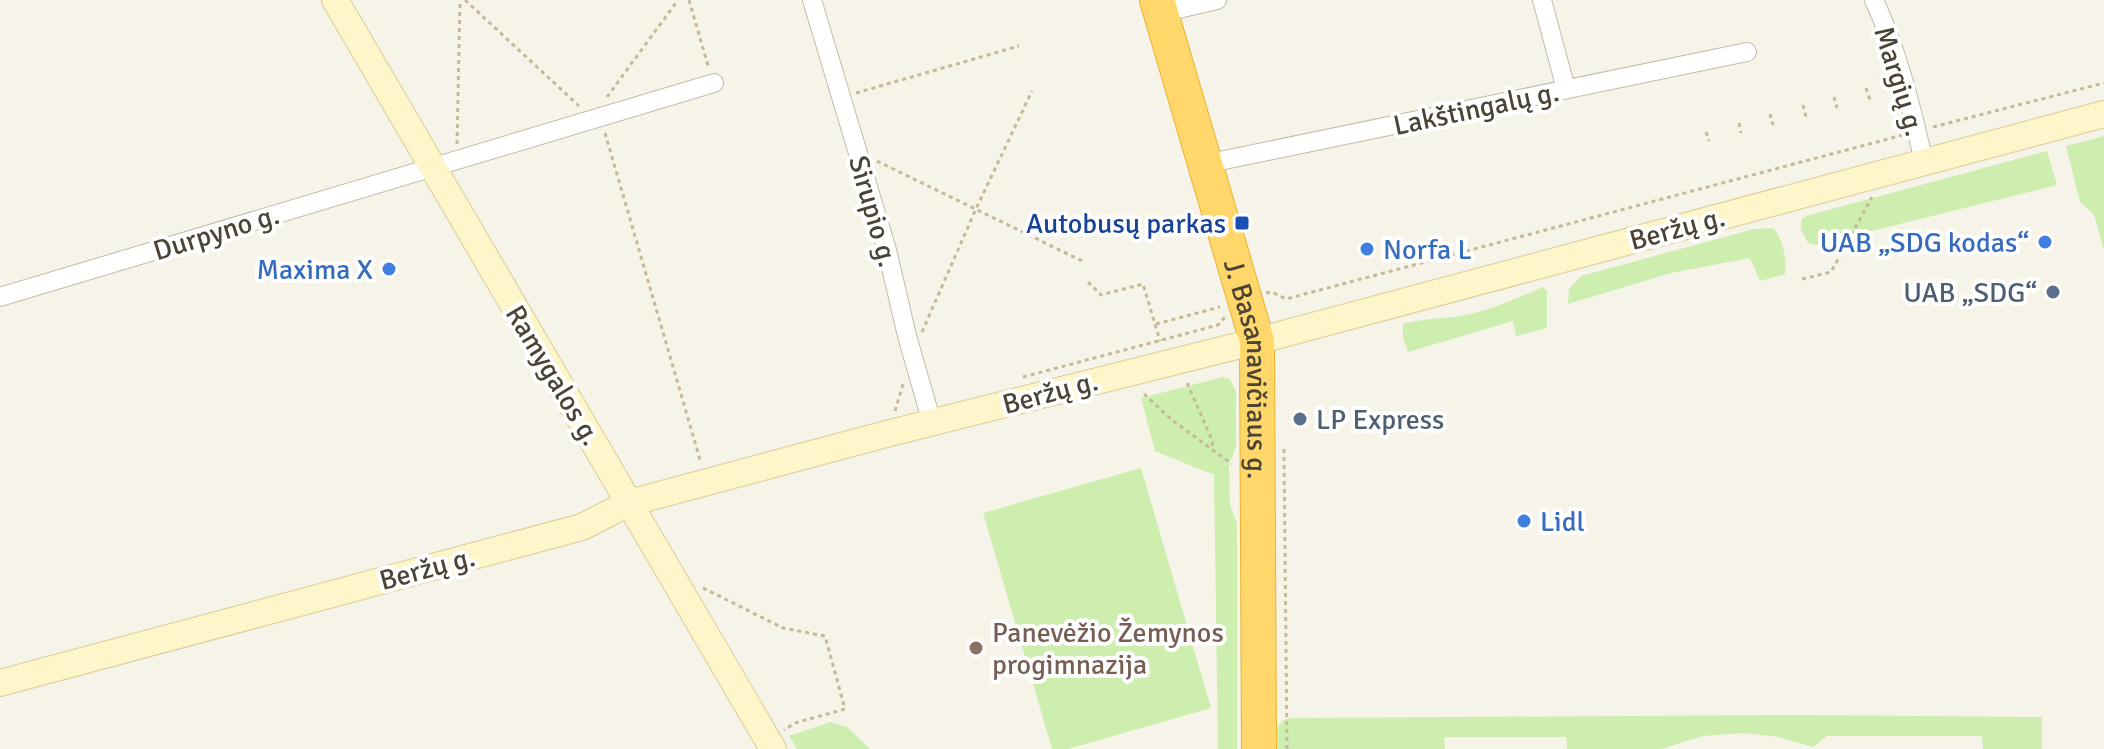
<svg xmlns="http://www.w3.org/2000/svg" width="2104" height="749" font-family="Signika,sans-serif">
<style>
.green{fill:#cdeeae}
.lines{fill:none;stroke-linecap:round;stroke-linejoin:round}
.street-casing{stroke:#c2bcaa;stroke-width:20}
.secondary-casing{stroke:#dacc95;stroke-width:28}
.highway-casing{stroke:#edb22c;stroke-width:36}
.path{stroke:#c6b99a;stroke-width:3;stroke-dasharray:4 4;stroke-linecap:butt}
.street{stroke:#fff;stroke-width:18}
.secondary{stroke:#fff5ca;stroke-width:26}
.highway{stroke:#ffd76b;stroke-width:34}
.transit-dot{fill:#1a4fb4;stroke:#fff;stroke-width:3}
.shop-dot{fill:#3f7fe0;stroke:#fff;stroke-width:3}
.service-dot{fill:#5c6f8a;stroke:#fff;stroke-width:3}
.education-dot{fill:#8d6e63;stroke:#fff;stroke-width:3}
.labels{text-anchor:middle;stroke-width:8;stroke-linejoin:round;paint-order:stroke}
.street-label{font-size:28px;fill:#4b4436;stroke:#fff}
.transit-label{font-size:28px;fill:#164399;stroke:#fff;text-anchor:end}
.shop-label{font-size:28px;fill:#366cbe;stroke:#fff;text-anchor:end}
.service-label{font-size:28px;fill:#4e5e75;stroke:#fff;text-anchor:end}
.education-label{font-size:28px;fill:#785e54;stroke:#fff;text-anchor:start}
</style>
<rect width="100%" height="100%" fill="#f6f3e9"/>
<path class="green" d="M2104,136V250L2094,215L2080,202L2066,146Z
M2047,151L2057,185L1815,245L1808,243L1801,229V220L1806,216Z
M1773,228C1783,239 1787,259 1785,274L1760,281L1750,258L1671,273L1568,304L1569,289L1581,276L1754,229Z
M1543,287L1547,291V328L1516,336L1513,321L1408,352L1403,338V324C1424,318 1445,319 1466,315C1492,310 1518,297 1543,287Z
M1223,377L1230,379L1236,392V447L1229,465L1230,505L1237,523V749H1218L1214,475L1155,451L1141,398Z
M1141,468L1211,708L1068,749H1052L983,513Z
M1801,715L2042,717V749H1983L1982,736H1827L1813,747L1779,737L1744,733L1703,736L1661,749H1567L1566,737H1444L1445,749H1277L1276,729L1283,720L1291,718Z
M830,722L847,727L870,749H797L789,736Z"/>
<g class="lines">
<defs>
<path id="street" d="M812,0L887,250L907,336L932,423
M1542,0L1566,89
M1874,0C1898,52 1911,106 1924,162
M1161,13L1217,0
M1205,164L1747,52
M0,297L714,83"/>
<path id="secondary" d="M335,0L773,749
M0,683L582,527L629,503L890,433L1257,341L2104,114"/>
<g id="highway">
<path id="s1" d="M1157,0L1257,341L1259,749"/>
</g>
</defs>
<use href="#street" class="street-casing"/>
<use href="#secondary" class="secondary-casing"/>
<use href="#highway" class="highway-casing"/>
<path class="path" d="M465,0L579,106
M689,0L709,69
M1866,88L1870,100
M856,93L1019,46
M607,97L678,0
M1834,97L1837,108
M1803,105L1806,117
M1770,114L1773,125
M1739,123L1741,133
M1933,127L2104,83
M1706,132L1709,141
M605,133L701,463
M457,144L460,0
M877,161L1082,261
M1802,279L1831,272L1872,197
M1088,282L1101,295L1143,284L1160,341
M1266,293L1272,292L1286,299L1903,135
M1156,324L1220,307
M922,332L975,211L1032,91
M1023,377L1218,325L1225,317
M1187,383L1212,440L1213,450
M1144,394L1172,420L1232,464
M895,411L903,384
M1284,449L1287,749
M703,588L783,628L825,636L845,709L795,723L784,730"/>
<use href="#street" class="street"/>
<use href="#secondary" class="secondary"/>
<use href="#highway" class="highway"/>
</g>
<rect class="transit-dot" x="1234" y="215" width="16" height="16" rx="4"/>
<g class="shop-dot">
<circle cx="2045" cy="242" r="8"/>
<circle cx="1367" cy="249" r="8"/>
<circle cx="389" cy="269" r="8"/>
<circle cx="1524" cy="521" r="8"/>
</g>
<g class="service-dot">
<circle cx="2053" cy="292" r="8"/>
<circle cx="1300" cy="419" r="8"/>
</g>
<circle class="education-dot" cx="976" cy="648" r="8"/>
<g class="labels">
<g class="street-label">
<text transform="translate(1900 81) rotate(73)" y="10">Margių g.</text>
<text transform="translate(1476 108) rotate(-12)" y="10">Lakštingalų g.</text>
<text transform="translate(874 211) rotate(74)" y="10">Sirupio g.</text>
<text transform="translate(1677 228) rotate(-15)" y="10">Beržų g.</text>
<text transform="translate(216 232) rotate(-17)" y="10">Durpyno g.</text>
<text dy="10" stroke="none"><textPath href="#s1" startOffset="382">J. Basanavičiaus g.</textPath></text>
<text transform="translate(554 375) rotate(59)" y="10">Ramygalos g.</text>
<text transform="translate(1050 392) rotate(-15)" y="10">Beržų g.</text>
<text transform="translate(427 568) rotate(-15)" y="10">Beržų g.</text>
</g>
<g class="transit-label">
<text x="1226" y="233">Autobusų parkas</text>
</g>
<g class="shop-label">
<text x="2029" y="252">UAB „SDG kodas“</text>
<text x="1383" y="259" text-anchor="start">Norfa L</text>
<text x="373" y="279">Maxima X</text>
<text x="1540" y="531" text-anchor="start">Lidl</text>
</g>
<g class="service-label">
<text x="2037" y="302">UAB „SDG“</text>
<text x="1316" y="429" text-anchor="start">LP Express</text>
</g>
<g class="education-label">
<text x="992" y="642">Panevėžio Žemynos<tspan x="992" dy="32">progimnazija</tspan></text>
</g>
</g>
</svg>
